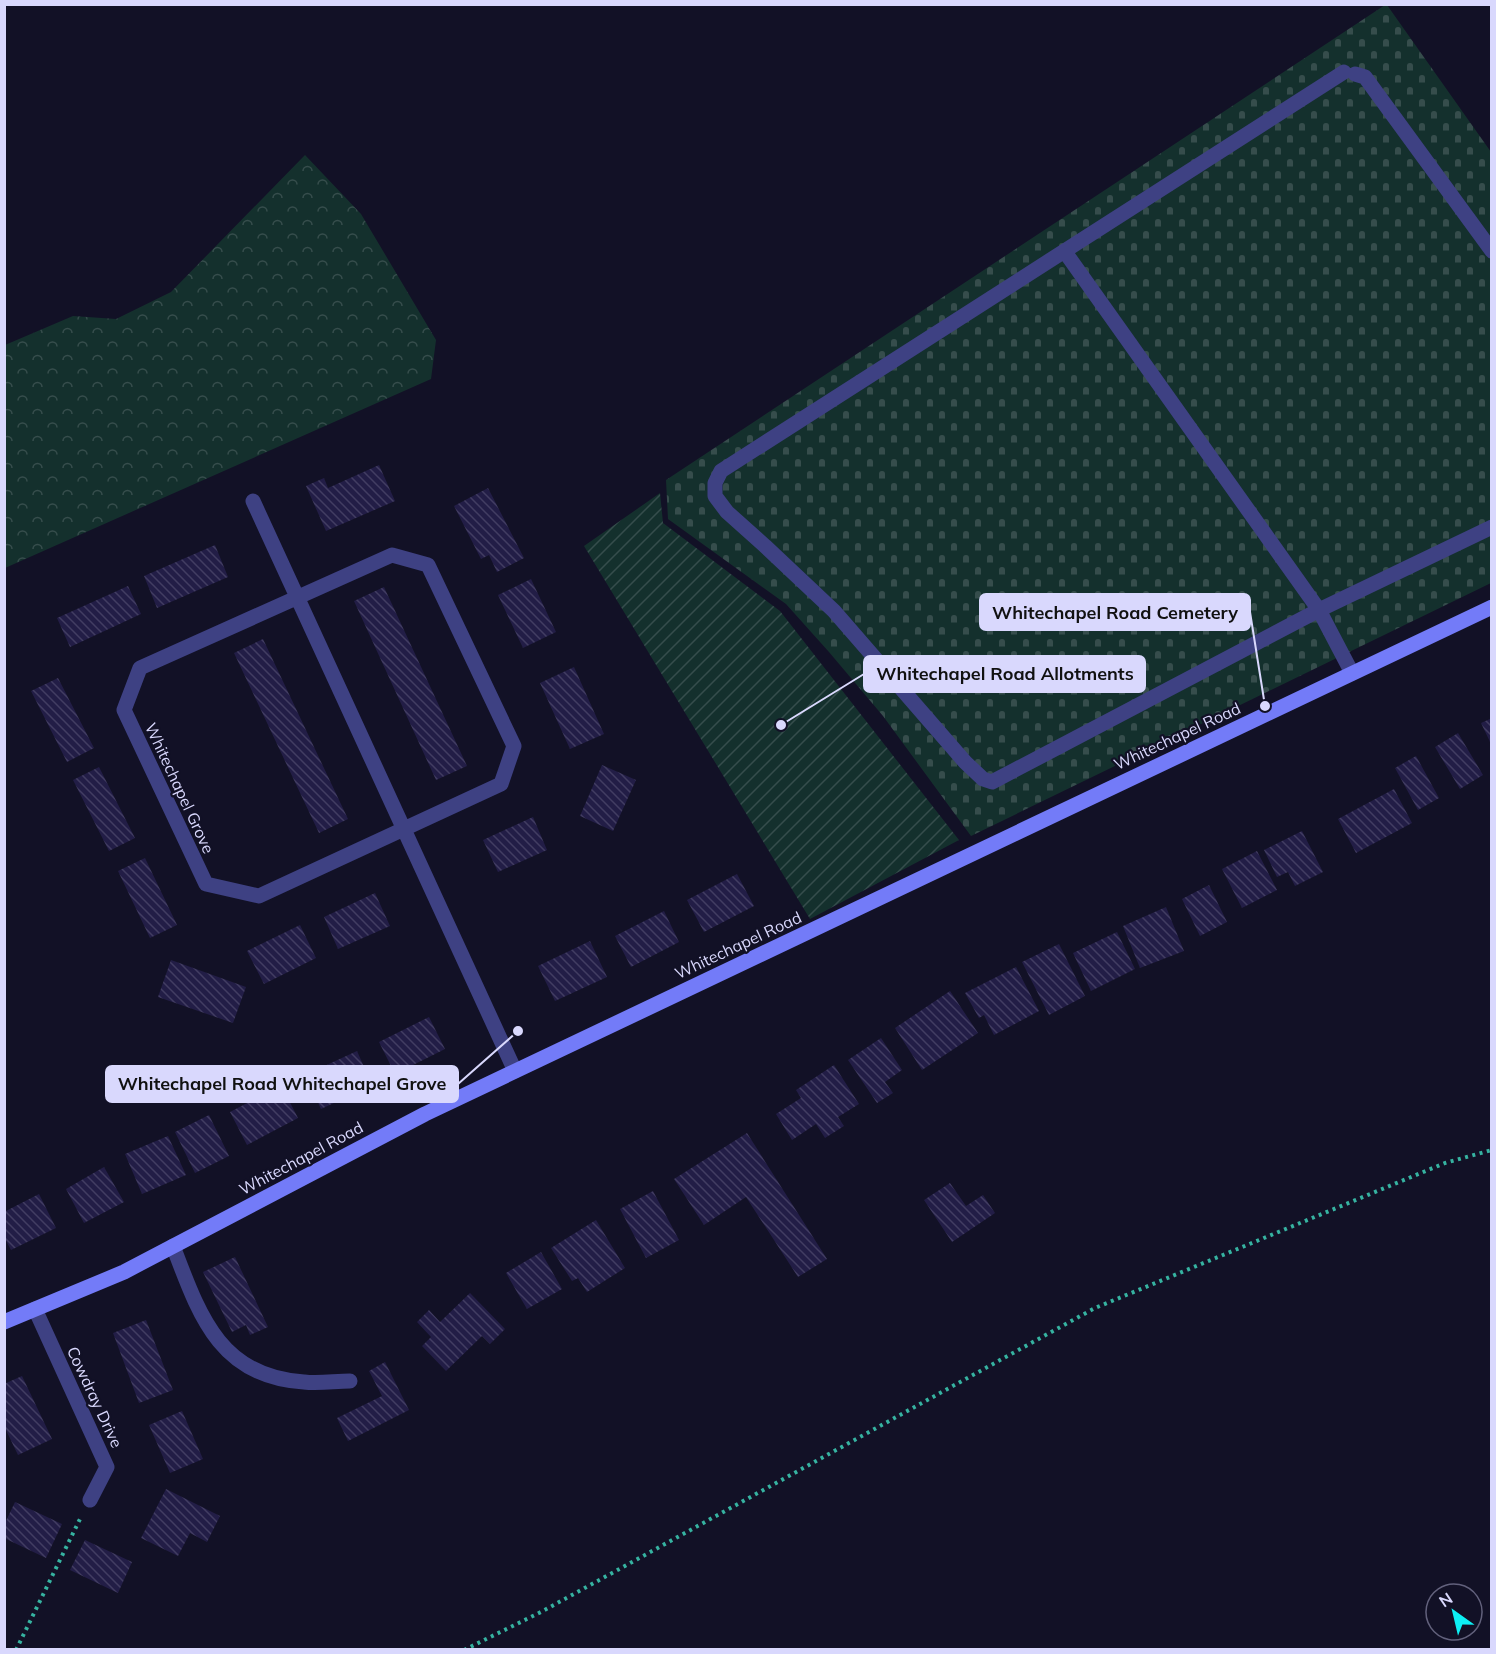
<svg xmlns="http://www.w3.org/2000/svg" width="1496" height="1654" font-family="Mulish,sans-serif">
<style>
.cemetery{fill:url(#cemetery-stones)}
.park{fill:url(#park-crowns)}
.garden{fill:url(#garden-furrows)}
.building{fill:url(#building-back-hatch)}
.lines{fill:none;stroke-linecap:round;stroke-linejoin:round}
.path{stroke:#36b3a1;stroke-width:4;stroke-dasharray:3 4.5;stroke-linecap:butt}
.service{stroke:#3e4183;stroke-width:15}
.minor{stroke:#3e4183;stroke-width:15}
.secondary{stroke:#737bf8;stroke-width:15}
.labels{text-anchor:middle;stroke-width:4.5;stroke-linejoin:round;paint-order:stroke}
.street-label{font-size:16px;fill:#d9d8fd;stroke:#121126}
.leader{fill:none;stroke:#d9d8fd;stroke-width:2}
.callout-dot{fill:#d9d8fd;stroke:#121126;stroke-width:2}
.callout{fill:#d9d8fd;stroke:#d9d8fd;stroke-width:2}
.callout-label{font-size:18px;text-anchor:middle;font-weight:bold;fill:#111}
</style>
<defs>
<pattern id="cemetery-stones" width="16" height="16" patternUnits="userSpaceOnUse" patternTransform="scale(1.5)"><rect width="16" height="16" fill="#14302d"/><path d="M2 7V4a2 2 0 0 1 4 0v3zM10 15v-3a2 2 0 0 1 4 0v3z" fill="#364d4c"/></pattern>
<pattern id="park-crowns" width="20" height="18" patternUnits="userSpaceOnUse" patternTransform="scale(1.5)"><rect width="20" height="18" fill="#14302d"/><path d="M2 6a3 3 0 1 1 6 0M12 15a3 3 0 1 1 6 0" fill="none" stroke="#364d4c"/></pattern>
<pattern id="garden-furrows" width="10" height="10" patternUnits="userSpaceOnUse" patternTransform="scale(1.5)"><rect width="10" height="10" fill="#14302d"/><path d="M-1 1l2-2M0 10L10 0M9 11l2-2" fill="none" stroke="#364d4c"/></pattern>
<pattern id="building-back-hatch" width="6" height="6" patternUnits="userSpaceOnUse" patternTransform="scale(1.5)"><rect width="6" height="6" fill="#221d46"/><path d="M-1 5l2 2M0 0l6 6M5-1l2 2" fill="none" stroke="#423d62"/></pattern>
</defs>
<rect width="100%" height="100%" fill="#121126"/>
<path class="cemetery" d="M1385,5H1387L1491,152V583L971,836L883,716L829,652L786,604L668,519L666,480Z"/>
<path class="park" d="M305,155L361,214L436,340L431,379L5,568V345L73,316L116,319L171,292Z"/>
<path class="garden" d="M660,493L663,523L780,611L959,840L810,919L584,546Z"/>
<path class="building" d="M379,465L395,501L326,531L306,486L324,478L328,488Z
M488,488L524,558L497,572L489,555L481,559L454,506Z
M215,545L228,577L157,608L144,576Z
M531,579L556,632L523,648L498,595Z
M128,586L141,614L70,647L57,618Z
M384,587L467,766L436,780L354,601Z
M263,639L348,819L319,833L234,653Z
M574,667L604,734L570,749L540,683Z
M58,678L94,748L67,762L31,691Z
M1492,718V746L1481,723Z
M1458,733L1483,775L1460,789L1435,747Z
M1416,756L1439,798L1418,810L1395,768Z
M602,765L636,780L613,831L580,816Z
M99,767L135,838L109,851L73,780Z
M1394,789L1412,823L1356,853L1338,819Z
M533,817L547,850L498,872L483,840Z
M1302,831L1323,872L1295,886L1288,872L1277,877L1264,850Z
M1257,851L1277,890L1242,908L1222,869Z
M145,858L177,925L150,938L118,871Z
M737,874L754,906L704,932L687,900Z
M1209,885L1227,922L1200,936L1182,899Z
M375,893L390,926L338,949L324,917Z
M1166,907L1184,951L1140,968L1123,926Z
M664,911L679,942L631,967L615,936Z
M300,925L316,958L264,984L247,951Z
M1117,932L1135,969L1091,991L1073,953Z
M590,941L607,977L555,1001L538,966Z
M1059,944L1085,996L1049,1015L1022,962Z
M171,960L246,987L233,1023L158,997Z
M1016,967L1039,1011L994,1035L984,1015L979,1018L965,993Z
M950,991L978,1033L922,1070L895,1028Z
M429,1017L445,1049L395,1074L379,1042Z
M881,1038L902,1070L885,1082L893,1093L877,1103L848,1060Z
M357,1051L372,1085L321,1109L305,1075Z
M834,1065L859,1104L838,1117L844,1126L825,1138L816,1124L792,1140L776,1114L801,1098L796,1090Z
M281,1085L298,1118L247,1145L230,1112Z
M209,1115L229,1156L195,1173L175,1132Z
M747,1133L827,1259L798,1277L746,1197L704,1225L674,1179Z
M168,1136L186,1175L142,1194L125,1154Z
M104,1167L124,1202L84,1223L66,1189Z
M950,1183L966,1206L983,1195L995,1213L952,1242L924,1200Z
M653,1191L679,1240L646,1258L620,1209Z
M39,1194L56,1228L11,1250L4,1237V1212Z
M596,1220L625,1268L587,1292L578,1278L572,1281L551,1248Z
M541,1252L562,1289L527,1309L506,1273Z
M235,1257L268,1327L250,1335L246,1325L232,1332L203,1272Z
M470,1293L505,1329L490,1344L482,1336L446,1371L422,1346L431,1337L417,1322L429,1310L440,1322Z
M146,1320L173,1390L139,1403L113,1333Z
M385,1362L409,1410L348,1441L337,1418L382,1396L369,1371Z
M22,1376L52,1439L18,1455L4,1426V1384Z
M182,1411L203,1459L170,1473L149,1425Z
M166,1489L220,1516L207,1542L190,1533L178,1556L141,1538Z
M15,1502L62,1524L46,1558L4,1538V1525Z
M85,1540L132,1562L118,1593L70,1570Z"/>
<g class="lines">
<path class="path" d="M16,1650L80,1519
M464,1650L541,1612L1095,1308L1445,1163L1492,1150"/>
<path class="service" d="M1344,72L721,471L715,483V496L727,512L765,546L834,611L965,762L983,779L992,782L1319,610L1492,527
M1355,74L1365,77L1492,251
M1065,252L1319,610L1352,673
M173,1246C199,1314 219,1377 304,1382C319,1384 335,1381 350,1381"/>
<path class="minor" d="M253,501L515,1071
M392,555L428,565L514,746L501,784L259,896L206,884L124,710L140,668Z
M35,1309L107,1467L90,1500"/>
<path class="secondary" d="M4,1322L124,1272L425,1114L1492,607"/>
</g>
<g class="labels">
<g class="street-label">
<text transform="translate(1177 736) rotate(-25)" y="6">Whitechapel Road</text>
<text transform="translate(180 788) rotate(65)" y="6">Whitechapel Grove</text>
<text transform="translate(738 945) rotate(-25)" y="6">Whitechapel Road</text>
<text transform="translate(301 1158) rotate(-28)" y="6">Whitechapel Road</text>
<text transform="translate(95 1397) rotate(65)" y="6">Cowdray Drive</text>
</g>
</g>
<path class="leader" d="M1265 706L1250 612M781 725L864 674M518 1031L458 1084"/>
<g class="callout-dot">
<circle cx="1265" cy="706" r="6"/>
<circle cx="781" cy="725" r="6"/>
<circle cx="518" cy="1031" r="6"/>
</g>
<g class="callout">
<rect x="980" y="594" width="270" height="36" rx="6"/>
<rect x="864" y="656" width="281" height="36" rx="6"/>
<rect x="106" y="1066" width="352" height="36" rx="6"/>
</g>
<g class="callout-label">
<text x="1115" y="619">Whitechapel Road Cemetery</text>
<text x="1005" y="680">Whitechapel Road Allotments</text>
<text x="282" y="1090">Whitechapel Road Whitechapel Grove</text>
</g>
<rect width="1496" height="1654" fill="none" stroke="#d9d8fd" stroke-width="12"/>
<g transform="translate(1454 1612) rotate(326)"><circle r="28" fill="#121126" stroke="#62617c" stroke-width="1.5"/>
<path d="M0-4.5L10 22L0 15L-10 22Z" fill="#0df0f4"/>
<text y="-9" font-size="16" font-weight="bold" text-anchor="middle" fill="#d9d8fd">N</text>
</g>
</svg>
